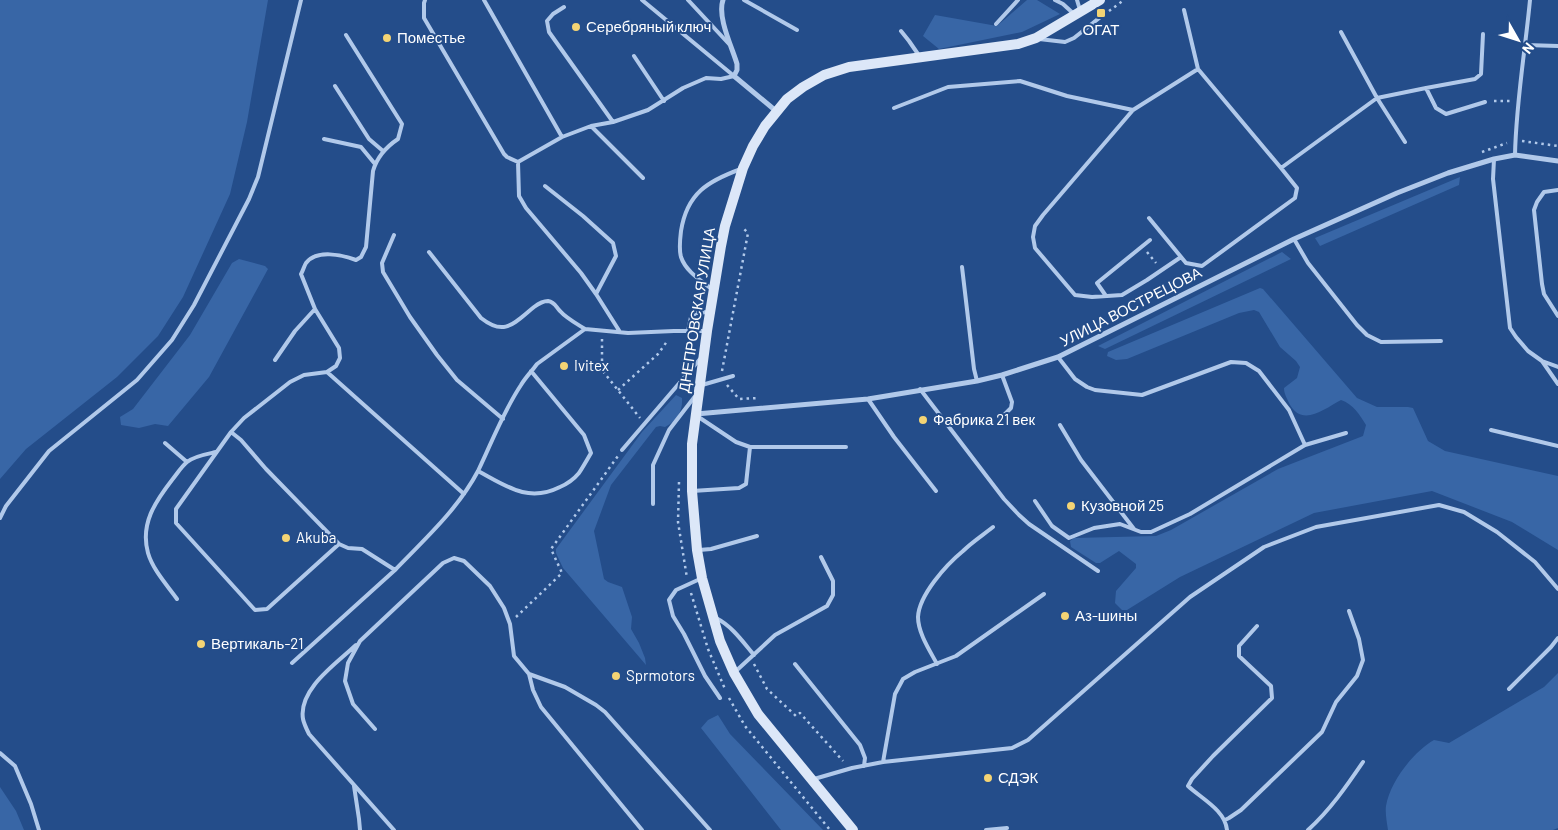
<svg xmlns="http://www.w3.org/2000/svg" width="1558" height="830" font-family="Barlow,sans-serif">
<style>
.green{fill:#3866a6}
.lines{fill:none;stroke-linecap:round;stroke-linejoin:round}
.path{stroke:#b1c9ea;stroke-width:2.5;stroke-dasharray:2.5 4;stroke-linecap:butt}
.service{stroke:#b1c9ea;stroke-width:4}
.minor{stroke:#b1c9ea;stroke-width:5}
.secondary{stroke:#dce7f8;stroke-width:10}
.poi-dot{fill:#f4d474;stroke:#244d8a;stroke-width:2}
.labels{text-anchor:middle;stroke-width:4;stroke-linejoin:round;paint-order:stroke}
.poi-label{font-size:15px;fill:#fff;stroke:#244d8a;text-anchor:start}
.street-label{font-size:15px;fill:#fff;stroke:#244d8a}
</style>
<rect width="100%" height="100%" fill="#244d8a"/>
<path class="green" d="M0,0H268L247,122L230,194L183,297L158,336L117,377L26,449L0,479Z
M1027,0H1037L1060,14L1022,32L939,49L923,36L935,15L997,26Z
M1460,177L1459,185L1320,246L1315,238Z
M1282,252L1291,259L1105,349L1098,346Z
M239,259L265,266L268,269L209,377L168,426L155,424L139,428L121,425L120,417L133,409L190,335L232,263Z
M1260,288L1263,289L1357,398L1377,407H1408L1413,408L1428,441L1445,451L1558,476V550L1512,522L1432,491L1314,513L1180,577L1127,610H1122L1115,603L1116,591L1136,568V564L1119,551L1100,563H1096L1071,547L1070,541L1074,538L1156,536L1171,530L1278,469L1363,436L1366,425C1360,415 1353,404 1341,400C1324,409 1302,428 1289,403C1287,398 1284,394 1284,388L1297,378L1300,367L1296,361L1280,347L1259,312L1254,310L1239,313L1127,359L1116,360L1107,356L1108,352Z
M676,395L682,398C683,411 677,421 665,427L660,426L656,427L611,485L594,531L604,579L608,582L622,587L632,617L631,629L639,643L645,658L646,665L563,568L556,553V549L642,432Z
M1558,673V828L1553,830H1388C1387,823 1385,813 1386,806C1390,782 1413,752 1434,740L1449,743L1544,687Z
M718,715L730,734L823,830H781L701,728L708,720Z
M0,787L16,811L24,830H0Z"/>
<g class="lines">
<path class="path" d="M1109,11L1124,0
M1494,101H1510
M1522,141L1558,146
M1482,152L1507,143
M1147,252L1156,263
M602,339V370L640,418
M722,371L748,233L743,228
M727,385L739,399L758,398
M618,390L658,354L668,340
M679,482L678,522L687,578
M691,593L708,649L725,689
M516,617L562,573L551,549L618,456
M754,664L767,689L796,716L800,713L843,761
M729,698L745,726L830,830"/>
<path class="service" d="M425,0L424,3V18L504,154L507,157L518,162L562,137L591,126L613,122L648,110L683,88L706,78L721,79L734,76
M484,0L562,137
M642,0L734,76
M688,0L729,44
M744,0L797,30
M1055,0L1063,4L1075,15
M1077,0L1080,10
M564,7L553,14L547,21L549,32L613,122
M1184,10L1198,69L1281,168L1377,98L1426,88L1436,108L1446,114L1485,102
M996,24L1018,0
M901,31L909,41L920,57
M1341,32L1377,98L1405,142
M346,35L402,124L398,139C386,147 377,157 373,171L366,247L361,257L356,260C342,255 317,249 306,263C304,266 303,271 301,274L315,309L339,348L340,358L336,366L327,372L304,375L290,382L244,418L231,432L176,509V523L255,610L267,609L339,544L348,548L362,549L395,570C425,539 458,509 478,471C492,442 503,412 521,385C525,378 532,371 537,364L585,329L628,333L674,331H707
M1039,39L1065,42L1074,38L1103,15
M1526,45L1558,46
M634,56L664,101
M335,86L369,139L383,151
M1426,88L1475,79L1481,74L1483,34
M894,108L948,87L1020,81L1067,96L1133,110
M591,126L643,178
M324,139L361,147L375,164
M1515,155C1516,103 1525,52 1530,0
M1494,159L1493,179L1510,328L1516,337L1528,351L1542,361L1558,384
M518,162L519,196L526,208L581,273L596,294L616,256L613,243L583,216L545,186
M1558,190L1544,192L1537,202L1534,210L1542,284L1544,294L1558,316
M1149,218L1186,263L1202,266L1295,198L1297,188L1281,168
M394,235L382,263L383,272L410,317L437,355L457,380L503,419
M1294,239L1308,263L1357,325L1367,335L1381,342L1441,341
M429,252L481,318C505,337 514,323 534,307C538,304 543,301 548,301C555,302 556,307 560,311C566,318 577,324 585,329
M1181,257L1147,280L1122,295L1092,297L1075,295L1035,248L1033,237L1035,226L1043,215L1133,110L1198,69
M962,267L974,369L977,381
M713,290C702,281 686,272 681,257C679,250 680,239 681,231C687,193 708,181 741,169
M596,294L620,332
M1106,296L1097,283L1150,240
M688,331L691,317L696,313L708,312
M1058,357L1075,379L1087,387L1095,390L1142,395L1231,362L1246,363L1259,371L1289,410L1305,445L1346,433
M275,360L295,331L315,309
M1542,361L1558,367
M327,372L464,494
M702,385L733,376
M920,389L1004,499L1019,515L1029,524L1098,571
M868,399L894,437L936,491
M697,416L736,442L750,447H846
M1002,417L1011,408L1012,402L1002,375
M1060,425L1081,460L1134,529
M1491,430L1558,446
M231,432L241,440L266,469L339,544
M165,443L187,462
M622,450L700,359
M478,471C506,486 528,503 560,487C567,484 574,479 579,473C583,467 587,460 591,453L584,435L531,371
M692,491L739,488L746,484L750,447
M1035,501L1052,526L1069,538L1094,528L1120,524L1141,532H1151L1190,514L1305,445
M653,504V465L669,430L696,395
M0,518L6,506L49,451L137,380L172,340L194,305L249,199L258,177L301,0
M699,550L711,549L757,536
M700,579L676,590L669,600L673,616L684,634L705,676L720,698
M177,599C167,585 153,570 148,553C140,524 155,502 172,480C177,474 181,467 187,462C194,456 207,454 216,452
M716,618C732,626 743,642 754,655
M356,645C337,663 298,689 303,719C304,724 307,730 309,734L394,830
M292,663L395,570
M795,664L860,745L865,758L864,766
M937,664C930,651 918,633 918,617C919,595 946,565 963,551C972,542 983,535 993,527
M736,671L775,635L827,606L833,595V581L821,557
M529,674L565,687L596,705L605,712L710,830
M1509,689L1551,647L1558,638
M375,729L353,704L345,681L348,663L360,641L443,563L454,558L464,561L490,586L504,608L510,624L514,656L529,674L533,690L541,707L642,830
M0,753L15,766L31,804L39,830
M883,762L895,694L903,679L915,672L956,656L1044,594
M814,779L852,768L883,762L1012,748L1028,740L1190,597L1264,547L1316,527L1439,505L1464,512L1497,532L1535,562L1558,589
M354,786L359,819L360,830
M1225,820L1229,818L1241,810L1322,732L1336,702L1357,676L1363,660L1359,639L1349,611
M986,830L1007,828
M1227,830C1225,810 1202,799 1188,786L1192,779L1213,756L1272,698L1271,686L1239,656V646L1257,626
M1308,830C1330,810 1346,787 1363,762"/>
<path class="minor" d="M723,0C717,17 732,47 737,64V70L734,76L776,111
M696,414L868,399L977,381L1002,375L1058,357L1294,239L1397,193L1448,173L1494,159L1515,155L1558,161"/>
<path class="secondary" d="M853,830L758,714L734,673L720,641L702,578L697,550L692,491V444L707,331L721,246L725,226L743,168L753,146L765,126L787,99L803,87L824,75L849,67L1018,44L1036,38L1100,0"/>
</g>
<g class="poi-dot">
<rect x="1096" y="8" width="10" height="10" rx="2.5"/>
<circle cx="576" cy="27" r="5"/>
<circle cx="387" cy="38" r="5"/>
<circle cx="564" cy="366" r="5"/>
<circle cx="923" cy="420" r="5"/>
<circle cx="1071" cy="506" r="5"/>
<circle cx="286" cy="538" r="5"/>
<circle cx="1065" cy="616" r="5"/>
<circle cx="201" cy="644" r="5"/>
<circle cx="616" cy="676" r="5"/>
<circle cx="988" cy="778" r="5"/>
</g>
<g class="labels">
<g class="poi-label">
<text x="586" y="32">Серебряный ключ</text>
<text x="1101" y="35" text-anchor="middle">ОГАТ</text>
<text x="397" y="43">Поместье</text>
<text x="574" y="371">Ivitex</text>
<text x="933" y="425">Фабрика 21 век</text>
<text x="1081" y="511">Кузовной 25</text>
<text x="296" y="543">Akuba</text>
<text x="1075" y="621">Аз-шины</text>
<text x="211" y="649">Вертикаль-21</text>
<text x="626" y="681">Sprmotors</text>
<text x="998" y="783">СДЭК</text>
</g>
<g class="street-label">
<text transform="translate(1131 307) rotate(-27)" y="5">УЛИЦА ВОСТРЕЦОВА</text>
<text transform="translate(697 310) rotate(-81)" y="5">ДНЕПРОВСКАЯ УЛИЦА</text>
</g>
</g>
<g transform="translate(1518 40) rotate(129)" stroke="#244d8a" stroke-width="4" paint-order="stroke">
<path d="M0-4L9 19L0 12L-9 19Z" fill="#ffffff"/>
<text y="-8" font-size="14" font-weight="bold" text-anchor="middle" fill="#ffffff">N</text>
</g>
</svg>
